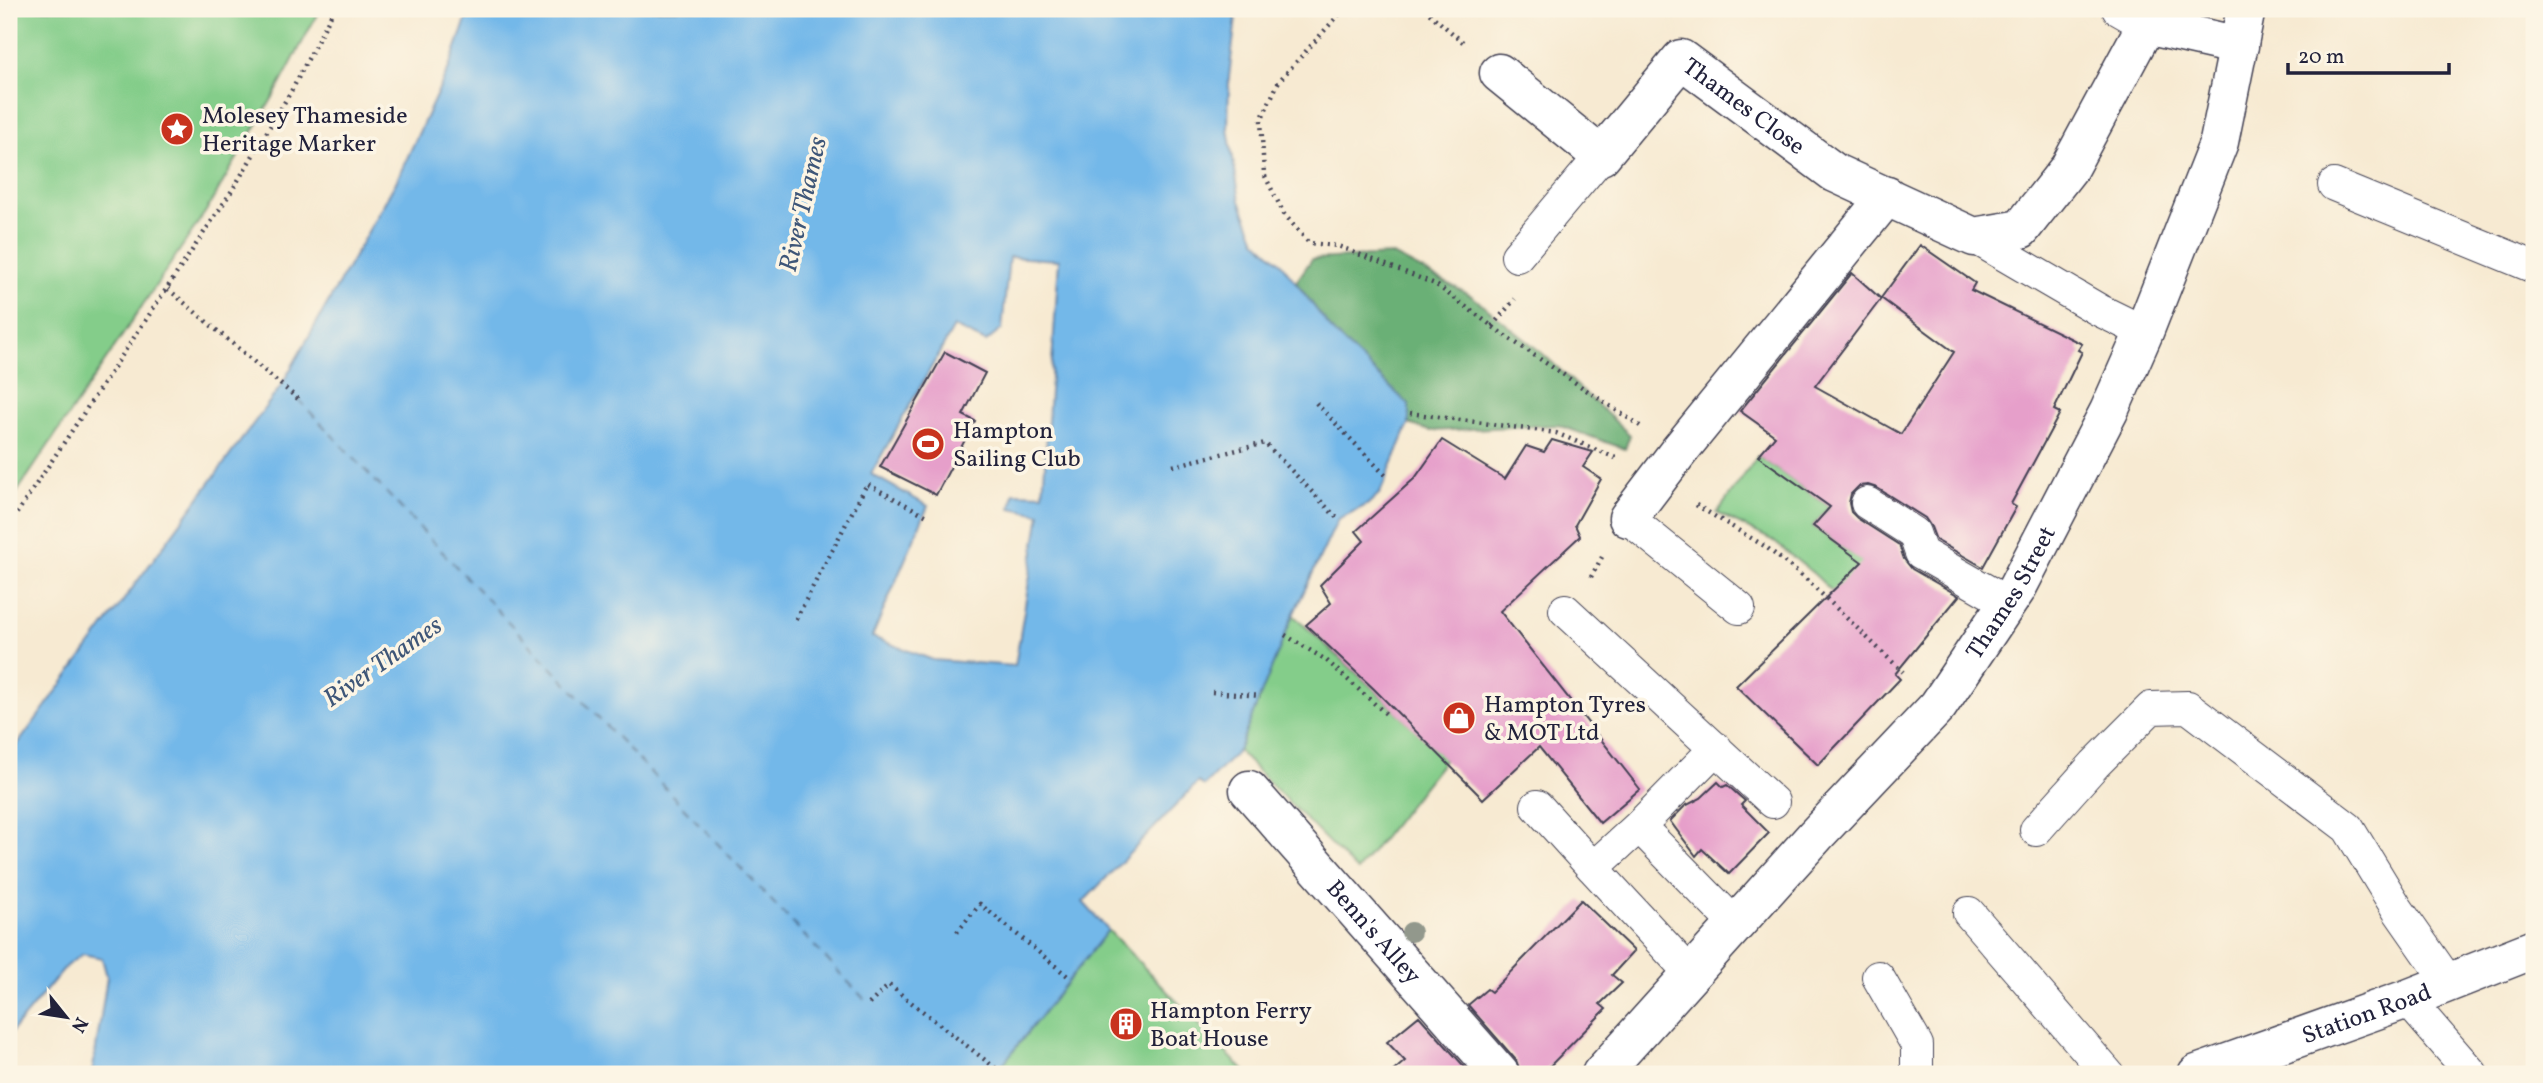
<svg xmlns="http://www.w3.org/2000/svg" width="2543" height="1083" font-family="Vollkorn,serif">
<style>
.green{fill:#84cd8a;stroke:#537862;stroke-width:2}
.forest{fill:#6bb076;stroke:#466958;stroke-width:2}
.water{fill:#73b8e9;stroke:#4a6d92;stroke-width:2;fill-rule:evenodd}
.lines{fill:none;stroke-linecap:round;stroke-linejoin:round}
.ferry{stroke:#3e5678;stroke-width:2;stroke-dasharray:9 7;stroke-linecap:butt}
.building{fill:#e69fca}
.lane-casing{stroke:#424052;stroke-width:34}
.street-casing{stroke:#424052;stroke-width:41}
.secondary-casing{stroke:#424052;stroke-width:41}
.highway-casing{stroke:#424052;stroke-width:41}
.path{stroke:#424052;stroke-width:4.5;stroke-dasharray:2 5;stroke-linecap:butt}
.lane{stroke:#fff;stroke-width:32}
.street{stroke:#fff;stroke-width:38}
.secondary{stroke:#fff;stroke-width:38}
.highway{stroke:#fff;stroke-width:38}
.tree{fill:#92988c}
.labels{text-anchor:middle;stroke-width:7;stroke-linejoin:round;paint-order:stroke}
.street-label{font-size:24px;fill:#22223b;stroke:#fcf5e5}
.poi-label{font-size:24px;fill:#22223b;stroke:#fcf5e5;text-anchor:start}
.water-label{font-size:26px;font-style:italic;fill:#3e5678;stroke:#fcf5e5}
</style>
<rect width="100%" height="100%" fill="#fcf5e5"/>
<filter id="ink" filterUnits="userSpaceOnUse"><feTurbulence type="fractalNoise" baseFrequency=".0143" numOctaves="2"/><feDisplacementMap in="SourceGraphic" scale="14" xChannelSelector="R" yChannelSelector="G"/><feConvolveMatrix kernelMatrix="1 2 1 2 8 2 1 2 1" color-interpolation-filters="sRGB"/></filter>
<filter id="wash" filterUnits="userSpaceOnUse"><feTurbulence type="fractalNoise" baseFrequency=".00686" numOctaves="4" result="noise"/><feDisplacementMap in="SourceGraphic" scale="28" xChannelSelector="R" yChannelSelector="G"/><feGaussianBlur stdDeviation="1.57" result="paint"/><feColorMatrix in="noise" values="0 0 0 0 0 0 0 0 0 0 0 0 0 0 0 0 0 1.4 0 .05"/><feComposite in="paint" operator="in"/></filter>
<g filter="url(#wash)">
<rect width="100%" height="100%" fill="#f7ead2"/>
<path class="green" d="M9,9H320L276,92L206,211L9,504Z
M1758,456L1830,507L1813,526L1869,566L1852,611L1814,574L1772,540L1717,513Z
M1293,615L1374,689L1445,759L1357,871L1238,751Z
M1108,930L1247,1074H995Z"/>
<path class="forest" d="M1393,255L1472,296L1543,354L1630,435L1625,449L1558,425L1430,431L1409,424V405L1335,334L1296,282L1312,259Z"/>
<path class="water" d="M470,9H1237L1229,77L1228,129L1240,201L1256,240L1280,262L1335,334L1409,405V424L1380,493L1367,505L1338,519L1293,615L1238,751L1204,786L1198,782L1083,902L1108,930L995,1074H92L107,977L102,958L83,954L66,966L9,1035V756L281,386L396,182L448,70ZM1009,257L1059,260L1043,494L1014,493L1011,508L1040,514L1015,666L933,660L872,637L928,506L871,474L954,327L986,342L1002,329Z"/>
<g class="lines">
<path class="ferry" d="M298,399L869,1004"/>
</g>
<g id="blocks">
<path class="building" d="M1920,245L1975,283L1971,290L2082,344L2078,350L2082,352L2054,410L2060,413L2011,504L2016,507L1983,567L1936,540L1931,527L1925,518L1877,488L1868,485L1859,486L1851,494L1849,503L1851,512L1857,518L1899,545L1904,559L1912,569L1959,596L1895,674L1900,679L1818,765L1736,686L1862,562L1813,526L1830,507L1758,456L1775,436L1740,411L1852,273L1881,299L1815,386L1901,434L1954,352L1881,298Z
M945,352L985,373L963,415L975,421L936,495L880,467Z
M1442,440L1505,479L1526,446L1544,452L1552,440L1593,452L1583,467L1601,479L1575,525L1580,536L1500,611L1640,789L1600,823L1539,747L1483,799L1374,689L1306,625L1331,603L1320,585L1364,541L1356,531L1415,478Z
M1718,782L1723,787L1727,785L1745,801L1741,805L1769,833L1729,874L1702,849L1696,856L1670,821L1685,806L1701,798Z
M1581,900L1634,951L1612,975L1622,983L1600,1004L1606,1009L1542,1074H1521L1516,1060L1468,1005L1487,989L1491,992Z
M1419,1016L1471,1074H1390L1405,1061L1387,1042Z"/>
</g>
</g>
<g filter="url(#ink)">
<use href="#blocks" fill-opacity="0" stroke="#424052" stroke-width="2"/>
<g class="lines">
<defs>
<path id="lane" d="M2118,9L2146,25
M2334,185L2534,267
M1974,237L2099,310L2144,332
M1517,256L1601,156
M1867,503L1914,533L1921,553L2008,603
M1628,518L1739,608
M1565,610L1773,802
M1537,806L1593,868L1639,826L1716,748
M1639,826L1736,925
M2036,830L2095,764L2151,708L2188,707L2348,828L2398,910L2449,983
M1593,868L1692,975
M1969,913L2108,1074
M1878,977L1917,1045V1074
M2407,999L2472,1074"/>
<g id="street">
<path id="s1" d="M1499,73L1601,156L1681,59L1835,173L1974,237L2021,229L2069,168L2146,25L2239,46"/>
<path d="M1628,518L1679,451L1887,196"/>
<path id="s2" d="M1249,790L1500,1074"/>
</g>
<g id="secondary">
<path id="s3" d="M2197,1074L2407,999L2534,949"/>
</g>
<g id="highway">
<path id="s4" d="M1601,1074L1816,835L1938,706L2016,590L2109,411L2144,332L2219,142L2246,9"/>
</g>
</defs>
<use href="#lane" class="lane-casing"/>
<use href="#street" class="street-casing"/>
<use href="#secondary" class="secondary-casing"/>
<use href="#highway" class="highway-casing"/>
<path class="path" d="M1344,9L1279,81L1261,120L1264,174L1284,214L1309,243L1338,246L1435,284L1504,335L1640,426
M1424,9L1464,43
M168,289L298,399
M1492,326L1515,299
M1316,403L1387,477
M1410,413L1556,433L1616,458
M1173,466L1265,443L1338,519
M1696,505L1766,547L1807,580L1903,672
M9,525L233,189L293,88L334,9
M1591,577L1602,557
M796,619L867,484L929,517
M1285,635L1326,660L1386,714
M1212,692L1261,696
M957,932L980,904L1070,978
M869,1004L889,985L1003,1074"/>
<use href="#lane" class="lane"/>
<use href="#street" class="street"/>
<use href="#secondary" class="secondary"/>
<use href="#highway" class="highway"/>
</g>
<circle class="tree" cx="1411" cy="932" r="10"/>
</g>
<defs>
<symbol id="sight-disc" viewBox="-11 -11 22 22"><circle r="9.5" fill="#c8321e" stroke="#fcf5e5"/><path d="M0-6L1.8-2.2L6-1.7L2.9 1.2L3.7 5.4L0 3.3L-3.7 5.4L-2.9 1.2L-6-1.7L-1.8-2.2Z" fill="#fff"/></symbol>
<symbol id="stadium-disc" viewBox="-11 -11 22 22"><circle r="9.5" fill="#c8321e" stroke="#fcf5e5"/><path d="M0-5a6.5 5 0 1 0 0 10a6.5 5 0 1 0 0-10ZM-3.5-1.8h7v3.6h-7Z" fill="#fff"/></symbol>
<symbol id="shop-disc" viewBox="-11 -11 22 22"><circle r="9.5" fill="#c8321e" stroke="#fcf5e5"/><path d="M-5-2.5h2.3a2.7 3.5 0 0 1 5.4 0H5L5.5 6h-11ZM-1.5-2.5h3a1.5 2.3 0 0 0-3 0Z" fill="#fff"/></symbol>
<symbol id="building-disc" viewBox="-11 -11 22 22"><circle r="9.5" fill="#c8321e" stroke="#fcf5e5"/><path d="M-4-6H4V6H1V3H-1V6H-4ZM-2.5-4.3h1.7v1.8h-1.7ZM.8-4.3h1.7v1.8H.8ZM-2.5-1h1.7V.8h-1.7ZM.8-1h1.7V.8H.8Z" fill="#fff"/></symbol>
</defs>
<g fill-rule="evenodd">
<use href="#sight-disc" x="158" y="110" width="38" height="38"/>
<use href="#stadium-disc" x="909" y="425" width="38" height="38"/>
<use href="#shop-disc" x="1440" y="699" width="38" height="38"/>
<use href="#building-disc" x="1107" y="1005" width="38" height="38"/>
</g>
<g class="labels">
<g class="street-label">
<text dy="8" stroke="none"><textPath href="#s1" startOffset="336">Thames Close</textPath></text>
<text dy="8" stroke="none"><textPath href="#s4" startOffset="634">Thames Street</textPath></text>
<text dy="8" stroke="none"><textPath href="#s2" startOffset="189">Benn's Alley</textPath></text>
<text dy="8" stroke="none"><textPath href="#s3" startOffset="180">Station Road</textPath></text>
</g>
<g class="poi-label">
<text x="202" y="123">Molesey Thameside<tspan x="202" dy="28">Heritage Marker</tspan></text>
<text x="953" y="438">Hampton<tspan x="953" dy="28">Sailing Club</tspan></text>
<text x="1484" y="712">Hampton Tyres<tspan x="1484" dy="28">&amp; MOT Ltd</tspan></text>
<text x="1150" y="1018">Hampton Ferry<tspan x="1150" dy="28">Boat House</tspan></text>
</g>
<g class="water-label">
<text transform="translate(802 204) rotate(-77)" y="9">River Thames</text>
<text transform="translate(382 661) rotate(-35)" y="9">River Thames</text>
</g>
</g>
<rect width="2543" height="1083" fill="none" stroke="#fcf5e5" stroke-width="35"/>
<g transform="translate(66 1017) rotate(120)" stroke="#fcf5e5" stroke-width="5" paint-order="stroke">
<path d="M0-5L12 26L0 18L-12 26Z" fill="#22223b"/>
<text y="-10" font-size="19" font-weight="bold" text-anchor="middle" fill="#22223b">N</text>
</g>
<path d="M2288 63v10h161v-10" fill="none" stroke="#22223b" stroke-width="3.5"/>
<text x="2298" y="63" font-size="21" fill="#22223b" stroke="#fcf5e5" stroke-width="5" paint-order="stroke">20 m</text>
</svg>
